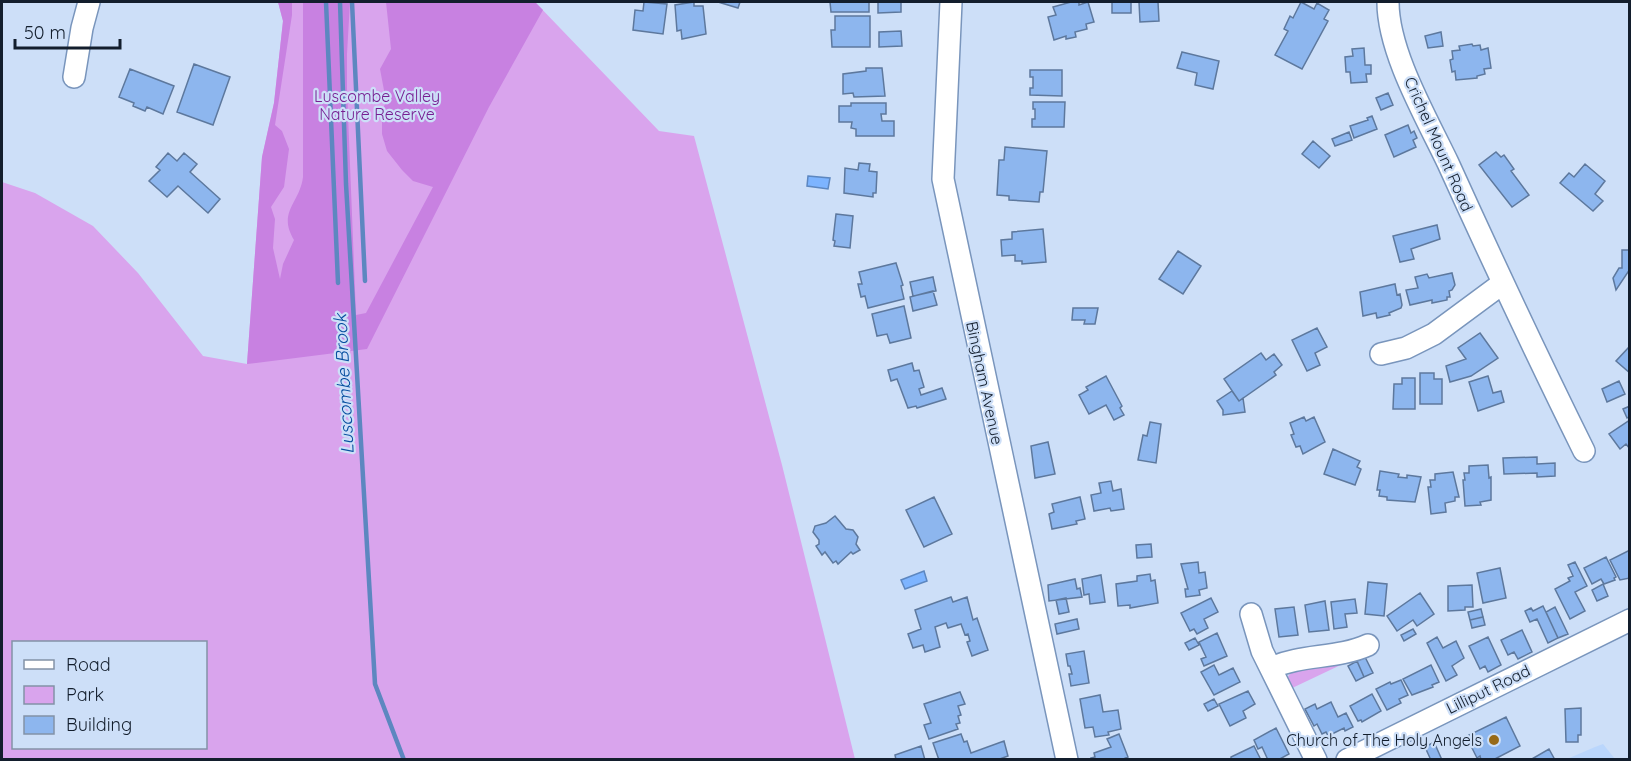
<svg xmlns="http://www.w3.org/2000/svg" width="1631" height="761" font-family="Quicksand,sans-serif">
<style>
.built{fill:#bad6fc}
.green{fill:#d9a4ed;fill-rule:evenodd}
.forest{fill:#c881e1}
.water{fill:#7db4ff;stroke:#5d87c0;stroke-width:1.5}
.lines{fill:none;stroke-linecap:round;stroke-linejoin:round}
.stream{stroke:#5d87c0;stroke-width:4.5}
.building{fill:#8db6ee;stroke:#5d789d;stroke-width:1.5}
.minor-casing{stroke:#7995bc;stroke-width:24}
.minor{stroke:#fff;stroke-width:21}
.poi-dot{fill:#976a18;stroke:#cddff8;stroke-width:2}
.labels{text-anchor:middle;stroke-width:4.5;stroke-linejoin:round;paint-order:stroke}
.park-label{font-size:16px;fill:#771f92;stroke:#cddff8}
.street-label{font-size:16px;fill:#131e2d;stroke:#cddff8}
.poi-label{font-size:16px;fill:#131e2d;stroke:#cddff8;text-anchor:end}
.water-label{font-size:18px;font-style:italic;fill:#064e9f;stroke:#cddff8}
</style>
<rect width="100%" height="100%" fill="#cddff8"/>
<path class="built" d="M1603,744L1615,759H1567L1595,747Z"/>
<path class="green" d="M278,2H535L659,131L694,136L782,465L855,759L2,760V182L35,193L93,226L138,273L203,356L247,364L262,157L274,103L283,21ZM14,642H206V748H14Z
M1347,662L1288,690L1287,678L1294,668Z"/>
<path class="forest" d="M278,2H292V15L275,125L282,131L289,149L284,187L271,207L275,219L273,248L280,279L283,264L294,240C277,212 300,203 303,177V2H350L347,54V89L356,315L366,313L433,187L413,181L402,170L387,151L382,134V112L386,101L380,69L391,49L386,2H535L543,10L489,107L367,349L247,364L262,157L274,103L283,21Z"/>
<path class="water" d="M808,176L830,178L828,189L807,186Z
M924,571L927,581L905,589L901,580Z"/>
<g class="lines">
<path class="stream" d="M326,2L338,283
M340,2L346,184L375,684L404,760
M352,2L365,281"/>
</g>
<path class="building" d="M644,2L667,4L663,34L633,30L635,10L643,11Z
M694,2V6H703L706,34L682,39L681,30L677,31L675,5Z
M718,2H740L738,8Z
M830,2H869V12H831Z
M878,2H901V12L878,13Z
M1071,2H1079V5L1088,2L1094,22L1086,24L1087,29L1075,32L1076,37L1066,39V36L1054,40L1048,17L1056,15L1053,7Z
M1112,2H1131V13H1112Z
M1139,2H1158L1159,21L1140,22Z
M1301,2L1314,9L1317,3L1329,10L1324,19L1328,21L1302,69L1275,55L1288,31L1284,29L1290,16L1293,18Z
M835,16H870V47H832L831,30H835Z
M901,31L902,46L879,47V32Z
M1441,32L1443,46L1428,48L1425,36Z
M1472,44L1473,46L1480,45L1481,50L1488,48L1491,68L1484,69L1485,74L1477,76V78L1456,80L1455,71L1452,72L1450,60L1453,59L1452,51L1460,50L1459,46Z
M1364,48L1365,65H1371V74H1366L1367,82L1351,83L1350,72H1346L1345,57L1353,56L1352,49Z
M1182,52L1219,61L1213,89L1195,85L1197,73L1177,68Z
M194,64L230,77L213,125L177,112Z
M866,68H882L885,96L854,97L853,93L843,94V74L866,71Z
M130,69L174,86L163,114L147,107L145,111L133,106L134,103L119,97Z
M1030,70H1062V96L1030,95V88H1033V77H1030Z
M1388,93L1393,105L1381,110L1376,98Z
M1033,102H1065L1064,127H1032V119H1035V109H1033Z
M851,103H886V114H881L882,121H894V136H856V129L851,128L852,122H839V106H851Z
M1372,116L1377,129L1354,138L1350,126L1368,120L1367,118Z
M1408,125L1411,133L1414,131L1417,138L1413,140L1416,147L1394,157L1385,135Z
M1349,132L1352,140L1335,146L1332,139Z
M1313,141L1330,156L1319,168L1302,154Z
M1005,147L1047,151L1043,192H1040L1039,202L1009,200V196L997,195L999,160H1004Z
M1496,152L1501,157L1504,155L1514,169L1511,171L1529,195L1512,207L1479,165Z
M168,153L177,161L184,153L197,164L190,172L220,199L208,213L178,186L167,197L149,181L160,170L156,167Z
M859,163L870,164L869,171L877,172L876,193H873V197L844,193L845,168L858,170Z
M1585,164L1605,181L1595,194L1603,201L1593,211L1560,183L1569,173L1574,177Z
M836,214L853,216L850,248L834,246L835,241L833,240Z
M1437,225L1440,239L1411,249L1414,259L1400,262L1393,236Z
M1043,229L1046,262L1022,264V261H1015V255L1002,256L1001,240L1012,239V232Z
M1622,250H1630V269L1616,290L1613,278L1619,268H1622Z
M1178,251L1201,266L1183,294L1159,279Z
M896,263L903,285L901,286L904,299L868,308L865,296L861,297L858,284H862L859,272Z
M1452,273L1455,285L1452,290L1449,291L1450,297H1447V300L1432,303V300L1410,305L1406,290L1418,288L1415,277L1427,274L1429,278Z
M933,277L936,291L913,296L910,282Z
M1395,284L1397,295L1400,294L1402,305L1401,308L1389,313L1390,315L1377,318L1376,313L1363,316L1360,292Z
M933,291L937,305L913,311L910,297Z
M904,306L911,338L890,343L887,334L877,336L872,314Z
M1073,308H1098L1095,324H1084L1085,320H1072Z
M1317,328L1327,347L1315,353L1320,365L1307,371L1292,340Z
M1480,333L1498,358L1471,376L1450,382L1446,366L1466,359L1458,348Z
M1630,346V373L1616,361Z
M1261,353L1266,360L1274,354L1282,365L1274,372L1276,375L1239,401L1224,379Z
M912,363L914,371L919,370L924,387L919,389L921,395L942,388L946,399L917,408L916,406L908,408L897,379L891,381L888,370Z
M1420,373H1434V379H1442V404H1420Z
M1106,376L1122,406L1120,408L1124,415L1114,420L1106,405L1089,414L1079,395L1088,390L1086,387Z
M1488,376L1493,393L1501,391L1504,402L1478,411L1469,382Z
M1402,378H1415V409H1393L1394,384H1402Z
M1619,381L1625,394L1607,402L1602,389Z
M1232,391L1239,401L1243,398L1245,412L1223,415V410L1217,401Z
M1630,406V416L1627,418L1623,409Z
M1304,417L1306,421L1314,417L1325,442L1303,454L1300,446L1296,447L1291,435L1294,434L1290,423Z
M1630,420V449L1626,444L1620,449L1609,434Z
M1150,422L1161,424L1156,463L1138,460L1143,435L1147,436Z
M1048,442L1055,474L1035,478L1031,446Z
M1333,449L1360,461L1357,467L1361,469L1355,485L1324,474Z
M1537,457V464L1555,463V476L1537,477V473L1504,474L1503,458Z
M1488,465L1489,478L1491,477V500L1480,502L1481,505L1465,506L1463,480H1465L1464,473H1469V466Z
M1380,471L1399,474L1398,477L1407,478V475L1421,477L1415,502L1387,500V497L1379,496L1380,490H1377Z
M1453,472L1459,497H1455V501L1445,503L1446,512L1431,514L1428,487H1431L1430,480H1435V474Z
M1111,481L1113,491L1121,489L1124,509L1111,511L1110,508L1094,511L1091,495L1101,493L1099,483Z
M934,497L952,534L924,547L906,510Z
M1080,497L1085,519L1076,521L1077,524L1052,529L1049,514L1054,512L1052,504Z
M835,516L846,529L853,530L858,537L856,544L860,550L853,554L851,552L838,564L836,561L833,563L825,552L822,555L816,546L819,544V540L813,532L815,526L826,523Z
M1151,544L1152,557L1137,558L1136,545Z
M1630,550V578L1620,580L1610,560Z
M1606,557L1616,577L1614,578L1615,580L1604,584L1601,579L1592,584L1584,568Z
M1198,562L1199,573L1205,572L1207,588L1199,590L1200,595L1186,597L1185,589H1188L1181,564Z
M1575,562L1587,586L1575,592L1585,611L1570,619L1555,589L1570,581L1568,578L1573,576L1568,565Z
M1500,568L1506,598L1483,603L1477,573Z
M1150,574L1151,581L1155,580L1158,603L1130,608V605L1118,606L1116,584L1137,581V576Z
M1101,575L1105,602L1090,604L1089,594L1084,595L1082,579Z
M1075,579L1077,589L1080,588L1082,597L1049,601L1048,585Z
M1368,582L1387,584L1384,616L1365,614Z
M1603,584L1608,596L1597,601L1592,590Z
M1472,585L1473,607H1465V610L1448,611V586Z
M1420,593L1434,614L1417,626L1413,620L1397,631L1387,616Z
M951,597L953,602L967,597L973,620L977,618L988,650L972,656L967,642L970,641L968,634L965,635L961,624L948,628L946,623L935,627L940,647L925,652L923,645L913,648L908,634L921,629L915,610Z
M1066,598L1069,612L1059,614L1056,600Z
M1211,598L1218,612L1204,619L1208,628L1197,634L1194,629L1190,631L1181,613Z
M1355,599L1357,613L1345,614L1347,627L1334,629L1331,602Z
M1325,601L1329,630L1309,632L1305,605Z
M1543,606L1558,638L1548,643L1537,619L1530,622L1525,611L1531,608L1533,611Z
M1294,607L1298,635L1279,637L1275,609Z
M1555,607L1568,634L1558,638L1546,612Z
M1481,609L1483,617L1470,620L1468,612Z
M1483,617L1485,625L1472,628L1470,620Z
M1077,619L1079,629L1057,634L1055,624Z
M1413,629L1416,634L1404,641L1401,635Z
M1522,630L1532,652L1518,659L1514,652L1508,655L1501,640Z
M1217,633L1227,656L1204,666L1201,659L1206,657L1199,642Z
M1437,637L1443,648L1456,641L1464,658L1452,666L1457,675L1446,681L1427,643Z
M1488,637L1501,665L1488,672L1485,666L1480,669L1469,646Z
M1195,638L1199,645L1189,650L1185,643Z
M1084,651L1089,683L1071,686L1069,674H1072L1070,666H1068L1066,654Z
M1365,657L1373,673L1364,677L1357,661Z
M1357,661L1364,677L1356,681L1348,666Z
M1214,665L1219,675L1233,668L1240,682L1214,695L1201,672Z
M1431,665L1439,682L1432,685L1433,687L1412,695L1403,679Z
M1401,680L1408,695L1399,699L1401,703L1387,710L1376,689L1390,682L1391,684Z
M1248,691L1255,704L1243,711L1246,718L1230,726L1219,704Z
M960,692L965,704L958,706L961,715L958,716L960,723L956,724L958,729L929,739L924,725L931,723L924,704Z
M1372,694L1381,711L1362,722L1361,720L1358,721L1350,706Z
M1100,695L1103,712L1118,710L1121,729L1108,732L1109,735L1095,737L1093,727L1085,728L1080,699Z
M1214,699L1218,706L1208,711L1204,704Z
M1331,702L1338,717L1346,713L1353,727L1345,731L1344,728L1328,736L1326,732L1322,734L1317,724L1314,726L1305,709L1315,704L1317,709Z
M1581,708V735H1578V742H1566L1565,709Z
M1506,717L1520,746L1493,760H1481L1480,756L1477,758L1471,746L1474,745L1469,735Z
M1276,728L1289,754L1278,760H1268L1262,747L1258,749L1254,740Z
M961,734L964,742L967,741L971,753L1004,741L1008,756L997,760H939L933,743Z
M1119,734L1128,757L1121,760H1092L1091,758L1095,757L1094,753L1111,747L1107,739Z
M1434,742L1442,760H1428L1430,758L1425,747Z
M921,746L925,760H896L895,755Z
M1254,746L1261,760H1231V757Z
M1549,749L1555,760H1530Z"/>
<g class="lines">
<defs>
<path id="minor" d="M951,2L943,179L1067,760
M1388,2C1388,52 1426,117 1448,163C1492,260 1537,356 1584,451
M74,77L82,28L89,2
M1381,354L1406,348L1434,334L1503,283
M1251,614L1262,651L1316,760
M1271,668C1301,654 1337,659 1368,645
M1347,760L1630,620"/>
</defs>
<use href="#minor" class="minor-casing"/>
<use href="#minor" class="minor"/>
</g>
<circle class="poi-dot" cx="1494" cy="740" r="6"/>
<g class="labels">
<g class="park-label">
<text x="377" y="102">Luscombe Valley<tspan x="377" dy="18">Nature Reserve</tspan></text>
</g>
<g class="street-label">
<text transform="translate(1439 144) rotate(66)" y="6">Crichel Mount Road</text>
<text transform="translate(985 383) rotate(78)" y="6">Bingham Avenue</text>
<text transform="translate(1488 689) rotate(-26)" y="6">Lilliput Road</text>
</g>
<g class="poi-label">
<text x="1482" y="746">Church of The Holy Angels</text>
</g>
<g class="water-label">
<text transform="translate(344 384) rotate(-93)" y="6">Luscombe Brook</text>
</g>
</g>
<rect width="1631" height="761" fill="none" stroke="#131e2d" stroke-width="6"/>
<rect x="12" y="641" width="195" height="108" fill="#cddff8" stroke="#8392a7" stroke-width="1.5"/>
<rect x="24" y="660" width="30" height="9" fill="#ffffff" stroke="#8392a7" stroke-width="1.5"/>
<text x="66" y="671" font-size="18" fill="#131e2d">Road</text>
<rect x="24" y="686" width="30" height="18" fill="#d9a4ed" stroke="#8392a7" stroke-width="1.5"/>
<text x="66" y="701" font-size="18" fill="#131e2d">Park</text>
<rect x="24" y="716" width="30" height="18" fill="#8db6ee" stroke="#8392a7" stroke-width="1.5"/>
<text x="66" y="731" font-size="18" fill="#131e2d">Building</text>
<path d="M15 39v9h105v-9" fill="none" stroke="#131e2d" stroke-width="3"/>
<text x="24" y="39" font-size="18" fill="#131e2d" stroke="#cddff8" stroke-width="4.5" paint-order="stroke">50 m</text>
</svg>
